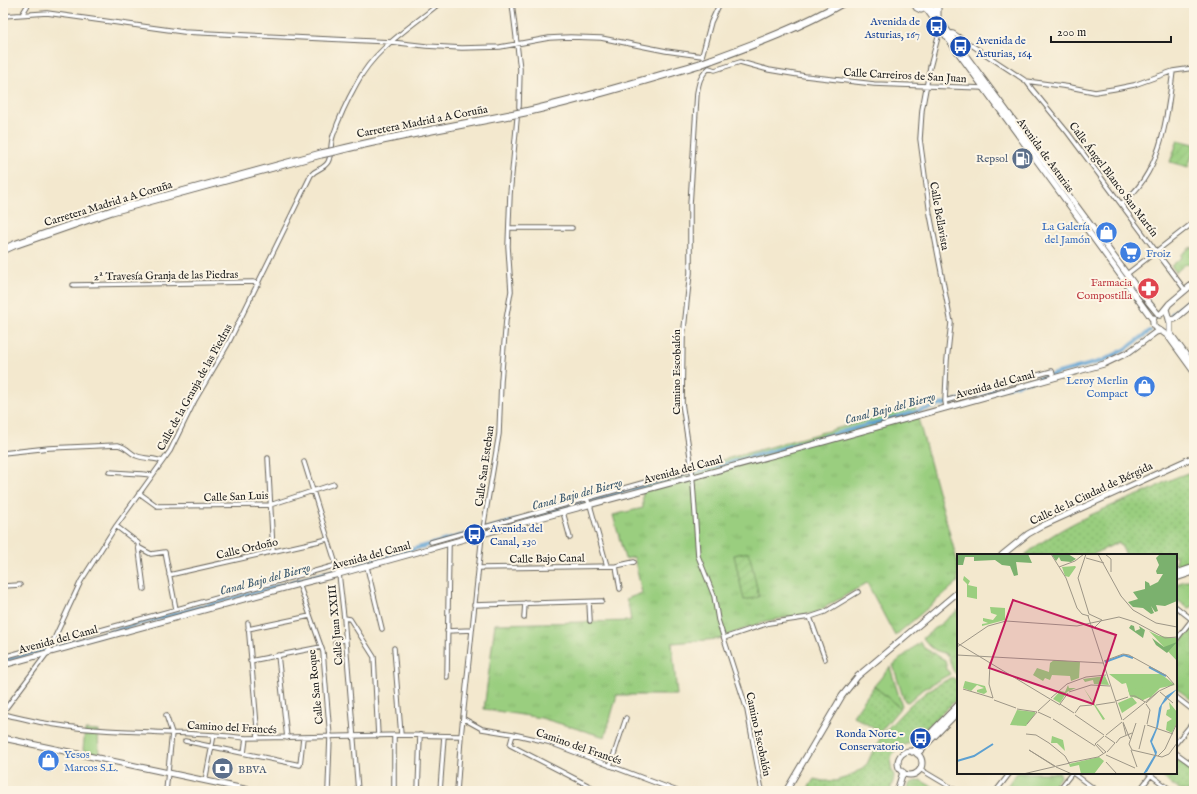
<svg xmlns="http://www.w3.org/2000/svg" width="1197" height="794" font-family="'IM FELL English',serif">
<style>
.grass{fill:url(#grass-tufts);stroke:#5b754e}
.park{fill:url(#park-dots);stroke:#5b754e}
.garden{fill:url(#garden-furrows);stroke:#5b754e}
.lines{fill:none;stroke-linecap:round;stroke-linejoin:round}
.canal{stroke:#5da0d1;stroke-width:4}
.street-casing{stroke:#67635a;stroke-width:5.5}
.secondary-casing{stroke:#67635a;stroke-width:7}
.highway-casing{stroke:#67635a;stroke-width:9}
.street{stroke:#fff;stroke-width:3.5}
.secondary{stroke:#fff;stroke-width:5}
.highway{stroke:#fff;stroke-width:7}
.highway-bridge-casing{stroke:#67635a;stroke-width:9;stroke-linecap:butt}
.highway-bridge{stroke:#fff;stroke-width:7}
.labels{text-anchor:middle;stroke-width:4;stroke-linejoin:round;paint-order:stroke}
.transit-label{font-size:11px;fill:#164399;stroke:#fcf5e5;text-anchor:end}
.street-label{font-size:11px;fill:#1c1c1c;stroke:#fcf5e5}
.service-label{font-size:11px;fill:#4e5e75;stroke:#fcf5e5;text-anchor:end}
.shop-label{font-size:11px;fill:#366cbe;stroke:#fcf5e5;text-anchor:end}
.health-label{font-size:11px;fill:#be3a42;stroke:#fcf5e5;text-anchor:end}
.water-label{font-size:12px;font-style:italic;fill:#39576d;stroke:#fcf5e5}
.inset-river{fill:none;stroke:#5da0d1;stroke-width:2}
.inset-road{fill:none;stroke:#9d9687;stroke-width:1}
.view{fill:#c2185b;fill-opacity:0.15;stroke:#c2185b;stroke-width:2}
.inset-edge{fill:none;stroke:#1c1c1c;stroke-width:2}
</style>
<defs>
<pattern id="grass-tufts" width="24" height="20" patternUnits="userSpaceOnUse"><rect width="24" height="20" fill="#9ace7f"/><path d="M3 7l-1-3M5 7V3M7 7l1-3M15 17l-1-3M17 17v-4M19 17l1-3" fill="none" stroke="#84b06d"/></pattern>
<pattern id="park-dots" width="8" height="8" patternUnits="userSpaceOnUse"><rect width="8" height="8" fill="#9ace7f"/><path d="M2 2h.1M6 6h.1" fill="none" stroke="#84b06d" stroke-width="1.8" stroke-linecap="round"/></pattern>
<pattern id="garden-furrows" width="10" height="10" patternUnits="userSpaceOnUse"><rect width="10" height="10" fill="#9ace7f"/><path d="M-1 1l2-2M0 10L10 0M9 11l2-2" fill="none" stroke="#84b06d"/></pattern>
</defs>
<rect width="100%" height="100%" fill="#fcf5e5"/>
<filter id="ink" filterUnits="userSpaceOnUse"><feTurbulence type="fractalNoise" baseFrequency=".025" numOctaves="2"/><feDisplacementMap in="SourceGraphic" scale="8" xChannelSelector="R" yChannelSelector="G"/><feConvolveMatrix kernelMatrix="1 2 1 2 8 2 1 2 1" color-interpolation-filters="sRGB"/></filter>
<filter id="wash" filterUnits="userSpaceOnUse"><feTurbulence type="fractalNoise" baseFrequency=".012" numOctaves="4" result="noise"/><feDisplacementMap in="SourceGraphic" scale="16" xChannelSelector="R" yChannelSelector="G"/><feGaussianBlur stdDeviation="0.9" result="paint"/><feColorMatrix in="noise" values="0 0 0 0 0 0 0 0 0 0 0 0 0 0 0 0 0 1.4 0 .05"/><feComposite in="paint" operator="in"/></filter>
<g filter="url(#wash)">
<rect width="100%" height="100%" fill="#f3e8ce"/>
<path class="grass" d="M1191,247L1194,250V261L1189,265L1187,263L1176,272L1171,266L1182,257L1181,255Z
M915,407L958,564V582L895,636L867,583L815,613L766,621L718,639L672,643L677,695H617L605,737L541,718L484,709L495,624L631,621L629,608L626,599L642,593L634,557L625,559L613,515L643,508L642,482Z
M1194,578V604L1192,607L1188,608L1176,599V584Z
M958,610V675C950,671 952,662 947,655C944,652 939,652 935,650C930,647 927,643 923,638Z
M1194,629V701H1193L1176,688V649L1191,630Z
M920,642L924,648L945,660L947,669L950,674L923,689L908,702L905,701L903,697L893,665Z
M890,667L902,706L900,708L874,686Z
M85,730L98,731L99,754L83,750Z
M1017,773H1060L1061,776L1049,791H1003Z
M920,780L940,791H907L910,783Z"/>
<path class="park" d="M1194,471V561L1176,567V555H1126L1119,542L1092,555H1025C1061,525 1103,509 1146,492C1153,489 1159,485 1165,482C1174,478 1184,474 1194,471Z
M950,678H953L958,681V698L911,743C900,745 888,753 891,766C891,769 894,773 894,776C894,780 891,787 890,791H806L814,779L823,781H835L848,777L861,769L867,764L872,753L884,732L911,704L929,690Z
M874,686L900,708L880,732L853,716Z
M1176,758L1194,771V791H1181L1157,773H1176Z"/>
<path class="garden" d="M1178,140L1194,144V150L1188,167L1170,162Z
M749,552L759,597L744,600L734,555Z"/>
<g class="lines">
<path class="canal" d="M1172,314L1194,297
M3,661L1102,361L1126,349L1150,331"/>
</g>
</g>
<g filter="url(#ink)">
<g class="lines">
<defs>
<path id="street" d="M512,3L520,69L519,107
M23,13L29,3
M3,16L47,13L184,32L391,42L426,46L462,48L500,47L549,38L570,37L601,38L666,51L702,56L705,62
M940,29L930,67L922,110L920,139L930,214L951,323L947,360L945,401L946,407
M948,33H953L1026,81L1070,87L1095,92L1114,89L1134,85L1173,71L1194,68
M702,56L711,22L720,3
M709,68C700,76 699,82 697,93L690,205V273L683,338L682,403L692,469L698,556L714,596L718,620L747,710L762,791
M709,68L715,70L740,62L769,70L805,76L874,84L983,88
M1026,81L1032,89L1068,133L1185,290
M1121,204C1162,173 1167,118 1173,71
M509,228H572
M1127,274L1194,222
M73,285L253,282L259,284
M945,401L1052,371L1054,378
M3,453L49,448L118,445C127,447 131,454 137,456C145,459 154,458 162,461
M268,458L273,551
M304,462L339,574L344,618L358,791
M109,472L142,474L152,475
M139,493L157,506L270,505L334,484
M587,499L590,505L607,566
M563,512L570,538
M116,526L138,543L144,589
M431,542L692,469
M138,547L151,554L165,552L176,609
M616,566L634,562
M367,567L382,629
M478,568L616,566L620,589
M169,575L328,539
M299,584L323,652L330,737L328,791
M3,586L20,585
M589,602L590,621
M474,605L602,601
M1176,607L1194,621
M810,617L825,659
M344,618L350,619L374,657L378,736
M524,618L525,603
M248,623L258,738
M248,629L310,616
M447,631L472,630
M724,638L769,623L810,617L825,612L858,592
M1176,640L1194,617
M335,643L346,639
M394,648L401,735
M278,655L287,738
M3,657L337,565
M250,661L321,647
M447,677L449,544
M1176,697L1194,711
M3,712L48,652L81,581L116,526L170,451L195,400L228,344L311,175C316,169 324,169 328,162C332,155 330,144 333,136C339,118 348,99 357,83C375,48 411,27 440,3
M3,714C21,718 39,723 57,725C120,735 183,730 246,738L401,735L461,736
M166,715L172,733L166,791
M464,719L482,729L513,734L548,742L677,791
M513,734L510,745L599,791
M185,741L300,765L303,738
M1176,743L1194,721
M244,753L246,738
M1176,753L1194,766
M610,766L626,718
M920,769L957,791
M1073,773L1097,791
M1148,773L1172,791
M205,781L214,735
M394,791V735
M418,791L420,735
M440,791L444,736
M457,791L461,736L482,535L499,434L501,381L506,320L511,291L508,246L510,194L517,119
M996,791L1010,773
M1058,791L1072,773
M1139,791L1151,775"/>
<path id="secondary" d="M922,3L1153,320
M927,3L1140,292L1159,315
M1169,304L1166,309L1170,323V333L1194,366
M1160,315L1169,304L1194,283
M1154,318C1151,324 1154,329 1161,331
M1169,320L1175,319L1194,303
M1161,331L1168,336L1194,372
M1002,555L1028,534L1044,525L1194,457
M1176,573L1194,567
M1176,578L1194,572
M3,665L299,584L339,574L518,524L823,442L1104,364L1129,352L1156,332L1160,331
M3,738L254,791
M898 763a12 12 0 1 1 24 0a12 12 0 1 1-24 0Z
M912,752L958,705
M917,754L958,712
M786,791L842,696L858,676L958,592
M897,791L903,772"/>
<path id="highway" d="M915,3L917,7L921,9L933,3
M937,17V3
M711,60C755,44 801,27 842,3
M335,151C398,135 462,125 525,112C584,99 642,81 700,64
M3,250L14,245L112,211L321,154"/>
</defs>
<use href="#street" class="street-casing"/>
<use href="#secondary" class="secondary-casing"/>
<use href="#highway" class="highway-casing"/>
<use href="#street" class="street"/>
<use href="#secondary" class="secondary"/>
<use href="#highway" class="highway"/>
<defs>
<path id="highway-bridge" d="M700,64L711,60
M321,154L335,151"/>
</defs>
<use href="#highway-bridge" class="highway-bridge-casing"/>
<use href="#highway-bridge" class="highway-bridge"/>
</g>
</g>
<defs>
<symbol id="bus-disc" viewBox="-11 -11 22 22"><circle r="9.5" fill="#1a4fb4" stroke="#fcf5e5"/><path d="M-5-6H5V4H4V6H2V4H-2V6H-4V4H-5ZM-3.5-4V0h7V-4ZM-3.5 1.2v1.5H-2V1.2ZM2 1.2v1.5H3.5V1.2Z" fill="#fff"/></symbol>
<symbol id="fuel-disc" viewBox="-11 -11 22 22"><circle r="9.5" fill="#5c6f8a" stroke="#fcf5e5"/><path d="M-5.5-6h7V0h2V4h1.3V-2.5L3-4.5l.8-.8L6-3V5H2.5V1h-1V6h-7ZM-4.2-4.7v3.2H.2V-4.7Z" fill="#fff"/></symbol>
<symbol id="shop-disc" viewBox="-11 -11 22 22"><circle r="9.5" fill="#3f7fe0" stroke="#fcf5e5"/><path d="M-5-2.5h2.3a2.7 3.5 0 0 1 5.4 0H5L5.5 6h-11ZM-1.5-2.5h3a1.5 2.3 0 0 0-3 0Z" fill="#fff"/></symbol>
<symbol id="supermarket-disc" viewBox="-11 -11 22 22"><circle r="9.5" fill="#3f7fe0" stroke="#fcf5e5"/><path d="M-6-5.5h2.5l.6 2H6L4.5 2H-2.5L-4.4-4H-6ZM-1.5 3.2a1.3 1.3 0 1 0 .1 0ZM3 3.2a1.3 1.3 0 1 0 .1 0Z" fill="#fff"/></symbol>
<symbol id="pharmacy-disc" viewBox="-11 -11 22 22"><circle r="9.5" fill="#e0444e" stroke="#fcf5e5"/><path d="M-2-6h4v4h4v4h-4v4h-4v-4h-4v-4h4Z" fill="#fff"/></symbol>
<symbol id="bank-disc" viewBox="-11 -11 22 22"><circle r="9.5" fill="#5c6f8a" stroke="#fcf5e5"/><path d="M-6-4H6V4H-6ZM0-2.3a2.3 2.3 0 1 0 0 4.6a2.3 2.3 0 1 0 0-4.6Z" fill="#fff"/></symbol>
</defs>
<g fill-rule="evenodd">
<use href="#bus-disc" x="924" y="14" width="25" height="25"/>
<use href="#bus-disc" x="948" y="34" width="25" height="25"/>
<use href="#fuel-disc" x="1010" y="146" width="25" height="25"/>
<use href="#shop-disc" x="1094" y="220" width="25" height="25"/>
<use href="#supermarket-disc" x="1118" y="240" width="25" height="25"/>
<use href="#pharmacy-disc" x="1136" y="276" width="25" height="25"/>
<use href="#shop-disc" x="1132" y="374" width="25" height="25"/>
<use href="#bus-disc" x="462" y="522" width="25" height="25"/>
<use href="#bus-disc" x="908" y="726" width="25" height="25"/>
<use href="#shop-disc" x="36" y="748" width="25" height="25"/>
<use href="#bank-disc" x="210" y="756" width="25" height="25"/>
</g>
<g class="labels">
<g class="transit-label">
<text x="920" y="25">Avenida de<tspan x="920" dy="13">Asturias, 167</tspan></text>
<text x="976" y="44" text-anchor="start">Avenida de<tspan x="976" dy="13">Asturias, 164</tspan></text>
<text x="490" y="532" text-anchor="start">Avenida del<tspan x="490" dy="13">Canal, 230</tspan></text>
<text x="904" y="737">Ronda Norte -<tspan x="904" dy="13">Conservatorio</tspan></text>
</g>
<g class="street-label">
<text transform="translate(905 75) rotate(3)" y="4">Calle Carreiros de San Juan</text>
<text transform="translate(422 121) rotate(-11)" y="4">Carretera Madrid a A Coruña</text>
<text transform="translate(1046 155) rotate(54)" y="4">Avenida de Asturias</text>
<text transform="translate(1114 179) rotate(53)" y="4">Calle Ángel Blanco San Martín</text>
<text transform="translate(108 203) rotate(-17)" y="4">Carretera Madrid a A Coruña</text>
<text transform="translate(940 216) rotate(80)" y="4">Calle Bellavista</text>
<text transform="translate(166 275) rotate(-1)" y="4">2ª Travesía Granja de las Piedras</text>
<text transform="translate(676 372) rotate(-90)" y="4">Camino Escobalón</text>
<text transform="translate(995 384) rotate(-15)" y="4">Avenida del Canal</text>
<text transform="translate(194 387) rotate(-61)" y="4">Calle de la Granja de las Piedras</text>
<text transform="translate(484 466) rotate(-82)" y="4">Calle San Esteban</text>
<text transform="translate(683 469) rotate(-15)" y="4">Avenida del Canal</text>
<text transform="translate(1091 493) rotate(-25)" y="4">Calle de la Ciudad de Bérgida</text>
<text transform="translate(236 496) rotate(-2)" y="4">Calle San Luis</text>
<text transform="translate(247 548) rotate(-13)" y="4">Calle Ordoño</text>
<text transform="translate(371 555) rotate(-15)" y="4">Avenida del Canal</text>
<text transform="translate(547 558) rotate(-1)" y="4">Calle Bajo Canal</text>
<text transform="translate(335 625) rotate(-95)" y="4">Calle Juan XXIII</text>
<text transform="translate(58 639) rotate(-15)" y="4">Avenida del Canal</text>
<text transform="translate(315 687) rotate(-96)" y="4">Calle San Roque</text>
<text transform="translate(232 727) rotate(3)" y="4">Camino del Francés</text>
<text transform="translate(759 734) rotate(78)" y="4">Camino Escobalón</text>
<text transform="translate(579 746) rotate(19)" y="4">Camino del Francés</text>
</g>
<g class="service-label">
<text x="1008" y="162">Repsol</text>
<text x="238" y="773" text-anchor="start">BBVA</text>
</g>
<g class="shop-label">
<text x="1090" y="230">La Galería<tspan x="1090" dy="13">del Jamón</tspan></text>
<text x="1146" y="257" text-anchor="start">Froiz</text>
<text x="1128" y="384">Leroy Merlin<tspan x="1128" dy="13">Compact</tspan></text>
<text x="64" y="758" text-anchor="start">Yesos<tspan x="64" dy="13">Marcos S.L.</tspan></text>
</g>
<g class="health-label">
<text x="1132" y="286">Farmacia<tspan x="1132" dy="13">Compostilla</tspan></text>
</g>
<g class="water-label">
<text transform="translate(890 408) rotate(-15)" y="4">Canal Bajo del Bierzo</text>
<text transform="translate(577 494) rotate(-15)" y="4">Canal Bajo del Bierzo</text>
<text transform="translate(265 579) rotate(-15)" y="4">Canal Bajo del Bierzo</text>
</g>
</g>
<g transform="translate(957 554)">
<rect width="220" height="220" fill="#f3e8ce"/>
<path d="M7,22L13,27L11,31L20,33V45L10,43V30L6,26ZM33,53L48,54V66L25,72V70L31,69L26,67V64L36,66L40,61L34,59ZM192,77L202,82L220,84V107ZM97,106L123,108L122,124L114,127L113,122L95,121L93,126L88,124L86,127L76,121L80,114L92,118L93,109ZM152,120H204L218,131L203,134L193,144L191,142L186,146L173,142L169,129L165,130ZM8,127L28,132L30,138L27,140L20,138V136L27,134L20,131L14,137L6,134ZM212,148L220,158V168L215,179L209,176L210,168L215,165L209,161L210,156L213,155ZM60,156L78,158V160L69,172L53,171ZM95,182L106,186L108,197L100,189H94Z" fill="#9ace7f"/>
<path d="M0,0H71L75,9L59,8L61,21L57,22L53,12L45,11L38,6L17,7V3H8L6,11H0ZM89,0H111L119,5L114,8L104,7L102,3L99,7L95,1ZM203,0H220V47L208,52L199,51L201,57L198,58L194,52L197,59L194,60L186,54L176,53L171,48L181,45L176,38L188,35V27L192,29L193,32L201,28L206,20H200L199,17L202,11L199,4ZM174,71L177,72L178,77L183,75L182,72L188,76L186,84L172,74ZM195,84L207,93L220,88L210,99L199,91Z" fill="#7bb16e"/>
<path d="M148,122L152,131L137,130L136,126L128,128L126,125ZM111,131L112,134H119L110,138L103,149L96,145L103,137L108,138ZM126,133L128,136L148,165L146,166ZM192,133L195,142L186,146L173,142L171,136ZM142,203L147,207L137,220H124L122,211L113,213L112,210Z" fill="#9ace7f"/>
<path d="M105,13L118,12L119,13L112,23L108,22ZM175,143L180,149L165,159L161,149Z" fill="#9ace7f"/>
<path d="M220,135L205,151L201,173L195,188L200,198L199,202L190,218L186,220L198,200L193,187L199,174L202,154L209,142Z" fill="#5da0d1"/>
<path class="inset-river" d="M148,108L167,101L176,104M192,113L209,122M0,207L17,202L36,190"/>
<path class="inset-road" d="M94,0L109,24L120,54L125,60L132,62M129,0L121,24L132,60M141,0L164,42L176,56L199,69L220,73M148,0L154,5V18M129,4L147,9M102,13L118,7L127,0M132,60L145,66M131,62L146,108M135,71L137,74L145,66M0,89L103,151M0,93L31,72L49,67L120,72L162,63L178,68L208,84L220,83M0,101L146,109M147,107L166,100L172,101L210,122L217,130M146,108L165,166M33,109L32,130L36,144M6,135L36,144M202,137L217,130M112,138L134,131L153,132M203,138L216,149M173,142H178L188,148M94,144L110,130L129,123L149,121M37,146L59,154M159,147L171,143M103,150L111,139M103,150L117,159M189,150L193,156L190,170M139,151L158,148M60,155L80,158M81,157L93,146M81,158L94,164M118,159L123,152L135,151M118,161L147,181M96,165L138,192M166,166L202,137L189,149M166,168L173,185M166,169L169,181M70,170L80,158M190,171L216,180M69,180L79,181L92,189L108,202L112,209M149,181L165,168M148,182L158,189M159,189L163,184L175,179M140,190L149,198M182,195L188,171M174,196L180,213M175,196L205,203L212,200L220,189M175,196L172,190L179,169M150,198L158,189M146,199L138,190L147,182M149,201L178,214M201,202L208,195L220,169M149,208L160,220M111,209L141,203L149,198M97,212L72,196L98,212M99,213L115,220M66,220L113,209"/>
<path class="view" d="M56,46L159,81L136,150L32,114Z"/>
<rect width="220" height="220" class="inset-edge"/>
</g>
<rect width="1197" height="794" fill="none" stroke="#fcf5e5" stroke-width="16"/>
<path d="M1051 36v6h120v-6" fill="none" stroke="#1c1c1c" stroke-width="2"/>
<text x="1057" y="36" font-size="12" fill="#1c1c1c" stroke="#fcf5e5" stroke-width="3" paint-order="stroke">200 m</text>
</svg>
